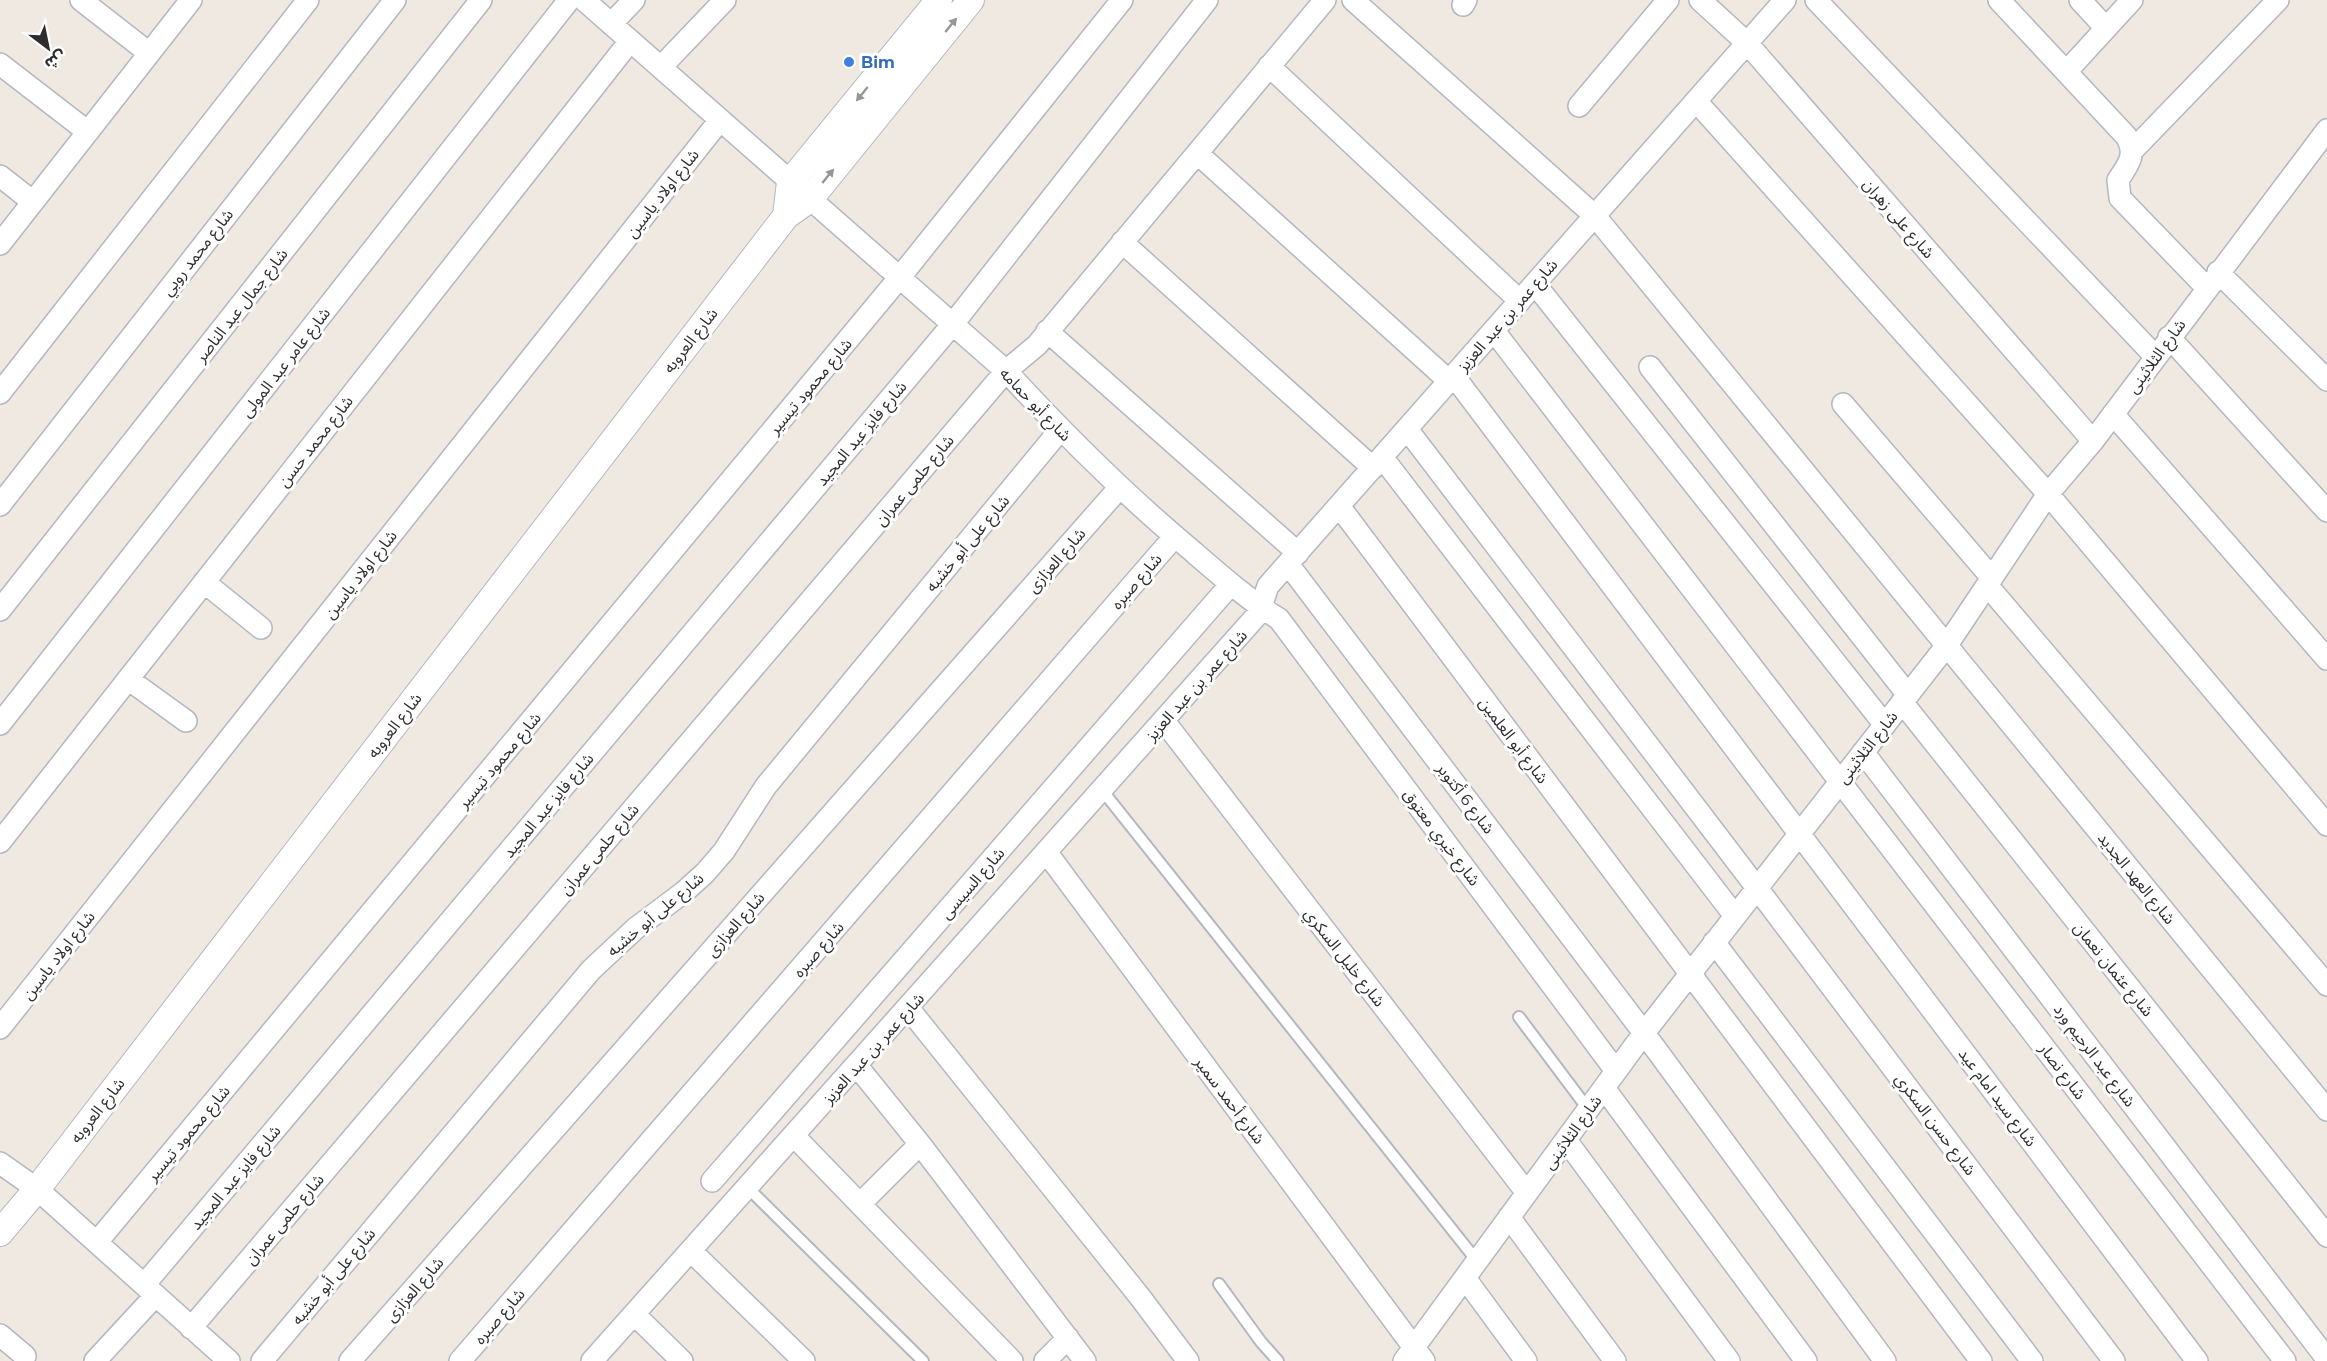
<svg xmlns="http://www.w3.org/2000/svg" width="2327" height="1361" font-family="Montserrat,'Noto Sans Arabic',sans-serif">
<style>
.lines{fill:none;stroke-linecap:round;stroke-linejoin:round}
.service-casing{stroke:#b4b7c1;stroke-width:14}
.minor-casing{stroke:#b4b7c1;stroke-width:24}
.tertiary-casing{stroke:#b4b7c1;stroke-width:28}
.service{stroke:#fff;stroke-width:10}
.minor{stroke:#fff;stroke-width:21}
.tertiary{stroke:#fff;stroke-width:26}
.oneway{fill:#969696}
.shop-dot{fill:#3f7fe0;stroke:#fff;stroke-width:2}
.labels{text-anchor:middle;stroke-width:6;stroke-linejoin:round;paint-order:stroke}
.shop-label{font-size:16px;font-weight:bold;fill:#366cbe;stroke:#fff;text-anchor:start}
.street-label{font-size:16px;fill:#2e2e2e;stroke:#fff}
</style>
<rect width="100%" height="100%" fill="#efe9e1"/>
<g class="lines">
<defs>
<path id="service" d="M1102,790L1477,1261
M1519,1017L1588,1109
M748,1188L923,1361
M1219,1284L1261,1342L1278,1361"/>
<path id="minor" d="M81,0L149,53
M584,0L1006,371C1064,434 1124,494 1190,549C1219,574 1247,599 1279,619L1616,1071
M1353,0L1595,216L2327,1110
M1700,0L1747,43L2093,441
M1816,0L2155,356
M1999,0L2126,136C2137,154 2129,164 2118,180L2120,198L2206,287
M2080,0L2106,28
M1463,5L1466,0
M611,24L634,0
M0,64L88,132
M1269,66L1520,301
M661,67L725,0
M2066,72L2132,0
M1696,101L2048,494L2327,825
M1579,106L1668,0
M2132,151L2278,0
M1197,153L1449,381
M0,176L33,202
M1122,242L1373,468
M0,244L191,0
M2218,272L2327,380
M1535,284L1885,725
M1047,331L1298,553
M1494,331L2285,1361
M2169,337L2327,511
M1650,367L1908,695
M1454,376L2197,1361
M0,393L308,0
M1843,404L1992,578
M2113,414L2327,659
M1407,429L1757,888L2114,1361
M1382,457L1735,916
M0,505L395,0
M1339,506L1981,1361
M1288,564L1644,1033L1885,1361
M204,582L261,628
M1987,585L2327,985
M0,610L481,0
M128,679L186,721
M1902,702L2327,1236
M1164,721L1527,1193
M0,724L569,0
M1863,752L2327,1359
M0,842L630,41
M1047,853L1424,1361
M1714,942L2032,1361
M909,1009L1140,1297L1188,1361
M0,1028L720,120
M857,1066L920,1144L1085,1361
M1604,1088L1806,1361
M794,1136L1012,1361
M1566,1140L1729,1361
M0,1163L37,1189L229,1361
M712,1181L1231,584
M860,1204L920,1144
M1509,1217L1615,1361
M97,1242L900,277L1122,0
M691,1251L804,1361
M1465,1278L1526,1361
M144,1285L952,325L1207,0
M634,1314L682,1361
M191,1328L1006,371L1037,345L1325,0
M0,1335L25,1356
M95,1361L155,1296
M262,1361L591,970L636,928L684,892L705,873L724,851L766,786L1060,430
M350,1361L1120,487
M460,1361L1175,536
M592,1361L1259,613L1268,586L1785,0
M1045,1361L1068,1338
M1404,1361L1644,1033L1947,645L2048,494L2093,441L2327,130"/>
<path id="tertiary" d="M786,216L790,182L939,0
M0,1233L37,1189L786,216L810,199L971,0"/>
</defs>
<use href="#service" class="service-casing"/>
<use href="#minor" class="minor-casing"/>
<use href="#tertiary" class="tertiary-casing"/>
<use href="#service" class="service"/>
<use href="#minor" class="minor"/>
<use href="#tertiary" class="tertiary"/>
</g>
<defs><path id="oneway-solid" d="M-6-.8H1V-3.2L6.5 0L1 3.2V.8H-6Z" transform="scale(1.5)"/></defs>
<g class="oneway">
<use href="#oneway-solid" transform="translate(951 25) rotate(-51)"/>
<use href="#oneway-solid" transform="translate(862 94) rotate(129)"/>
<use href="#oneway-solid" transform="translate(828 176) rotate(-51)"/>
</g>
<circle class="shop-dot" cx="849" cy="62" r="6"/>
<g class="labels">
<g class="shop-label">
<text x="861" y="68">Bim</text>
</g>
<g class="street-label">
<text transform="translate(662 193) rotate(-52)" y="6">شارع اولاد ياسين</text>
<text transform="translate(1899 218) rotate(49)" y="6">شارع على زهران</text>
<text transform="translate(197 252) rotate(-52)" y="6">شارع محمد روبي</text>
<text transform="translate(241 305) rotate(-52)" y="6">شارع جمال عبد الناصر</text>
<text transform="translate(1507 315) rotate(-49)" y="6">شارع عمر بن عبد العزيز</text>
<text transform="translate(690 340) rotate(-52)" y="6">شارع العروبه</text>
<text transform="translate(2156 356) rotate(-54)" y="6">شارع الثلاثينى</text>
<text transform="translate(285 362) rotate(-52)" y="6">شارع عامر عبد المولى</text>
<text transform="translate(810 386) rotate(-50)" y="6">شارع محمود تيسير</text>
<text transform="translate(1036 404) rotate(46)" y="6">شارع أبو حمامه</text>
<text transform="translate(861 433) rotate(-50)" y="6">شارع فايز عبد المجيد</text>
<text transform="translate(315 441) rotate(-52)" y="6">شارع محمد حسن</text>
<text transform="translate(914 480) rotate(-50)" y="6">شارع حلمى عمران</text>
<text transform="translate(967 543) rotate(-50)" y="6">شارع على أبو خشبه</text>
<text transform="translate(1056 560) rotate(-49)" y="6">شارع العزازى</text>
<text transform="translate(360 574) rotate(-52)" y="6">شارع اولاد ياسين</text>
<text transform="translate(1136 581) rotate(-49)" y="6">شارع صبره</text>
<text transform="translate(1196 685) rotate(-48)" y="6">شارع عمر بن عبد العزيز</text>
<text transform="translate(394 725) rotate(-52)" y="6">شارع العروبه</text>
<text transform="translate(1514 740) rotate(53)" y="6">شارع أبو العلمين</text>
<text transform="translate(1867 747) rotate(-52)" y="6">شارع الثلاثينى</text>
<text transform="translate(499 760) rotate(-50)" y="6">شارع محمود تيسير</text>
<text transform="translate(1466 798) rotate(53)" y="6">شارع 6 أكتوبر</text>
<text transform="translate(548 805) rotate(-50)" y="6">شارع فايز عبد المجيد</text>
<text transform="translate(1442 837) rotate(53)" y="6">شارع خيري معتوق</text>
<text transform="translate(599 849) rotate(-50)" y="6">شارع حلمى عمران</text>
<text transform="translate(2137 878) rotate(51)" y="6">شارع العهد الجديد</text>
<text transform="translate(972 883) rotate(-49)" y="6">شارع السيسى</text>
<text transform="translate(655 914) rotate(-40)" y="6">شارع على أبو خشبه</text>
<text transform="translate(735 924) rotate(-49)" y="6">شارع العزازى</text>
<text transform="translate(818 949) rotate(-49)" y="6">شارع صبره</text>
<text transform="translate(58 955) rotate(-52)" y="6">شارع اولاد ياسين</text>
<text transform="translate(1345 957) rotate(52)" y="6">شارع خليل السكري</text>
<text transform="translate(2114 969) rotate(51)" y="6">شارع عثمان نعمان</text>
<text transform="translate(873 1048) rotate(-48)" y="6">شارع عمر بن عبد العزيز</text>
<text transform="translate(2095 1055) rotate(53)" y="6">شارع عبد الرحيم ورد</text>
<text transform="translate(2063 1071) rotate(53)" y="6">شارع نصار</text>
<text transform="translate(1998 1097) rotate(53)" y="6">شارع سيد امام عيد</text>
<text transform="translate(1230 1100) rotate(53)" y="6">شارع أحمد سمير</text>
<text transform="translate(97 1110) rotate(-52)" y="6">شارع العروبه</text>
<text transform="translate(1936 1124) rotate(53)" y="6">شارع حسن السكري</text>
<text transform="translate(1572 1132) rotate(-54)" y="6">شارع الثلاثينى</text>
<text transform="translate(188 1133) rotate(-50)" y="6">شارع محمود تيسير</text>
<text transform="translate(235 1177) rotate(-50)" y="6">شارع فايز عبد المجيد</text>
<text transform="translate(284 1219) rotate(-50)" y="6">شارع حلمى عمران</text>
<text transform="translate(333 1276) rotate(-50)" y="6">شارع على أبو خشبه</text>
<text transform="translate(414 1289) rotate(-49)" y="6">شارع العزازى</text>
<text transform="translate(499 1316) rotate(-49)" y="6">شارع صبره</text>
</g>
</g>
<g transform="translate(48 48) rotate(148)" stroke="#ffffff" stroke-width="4.5" paint-order="stroke">
<path d="M0-4.5L10 22L0 15L-10 22Z" fill="#2e2e2e"/>
<text y="-9" font-size="16" font-weight="bold" text-anchor="middle" fill="#2e2e2e">ش</text>
</g>
</svg>
